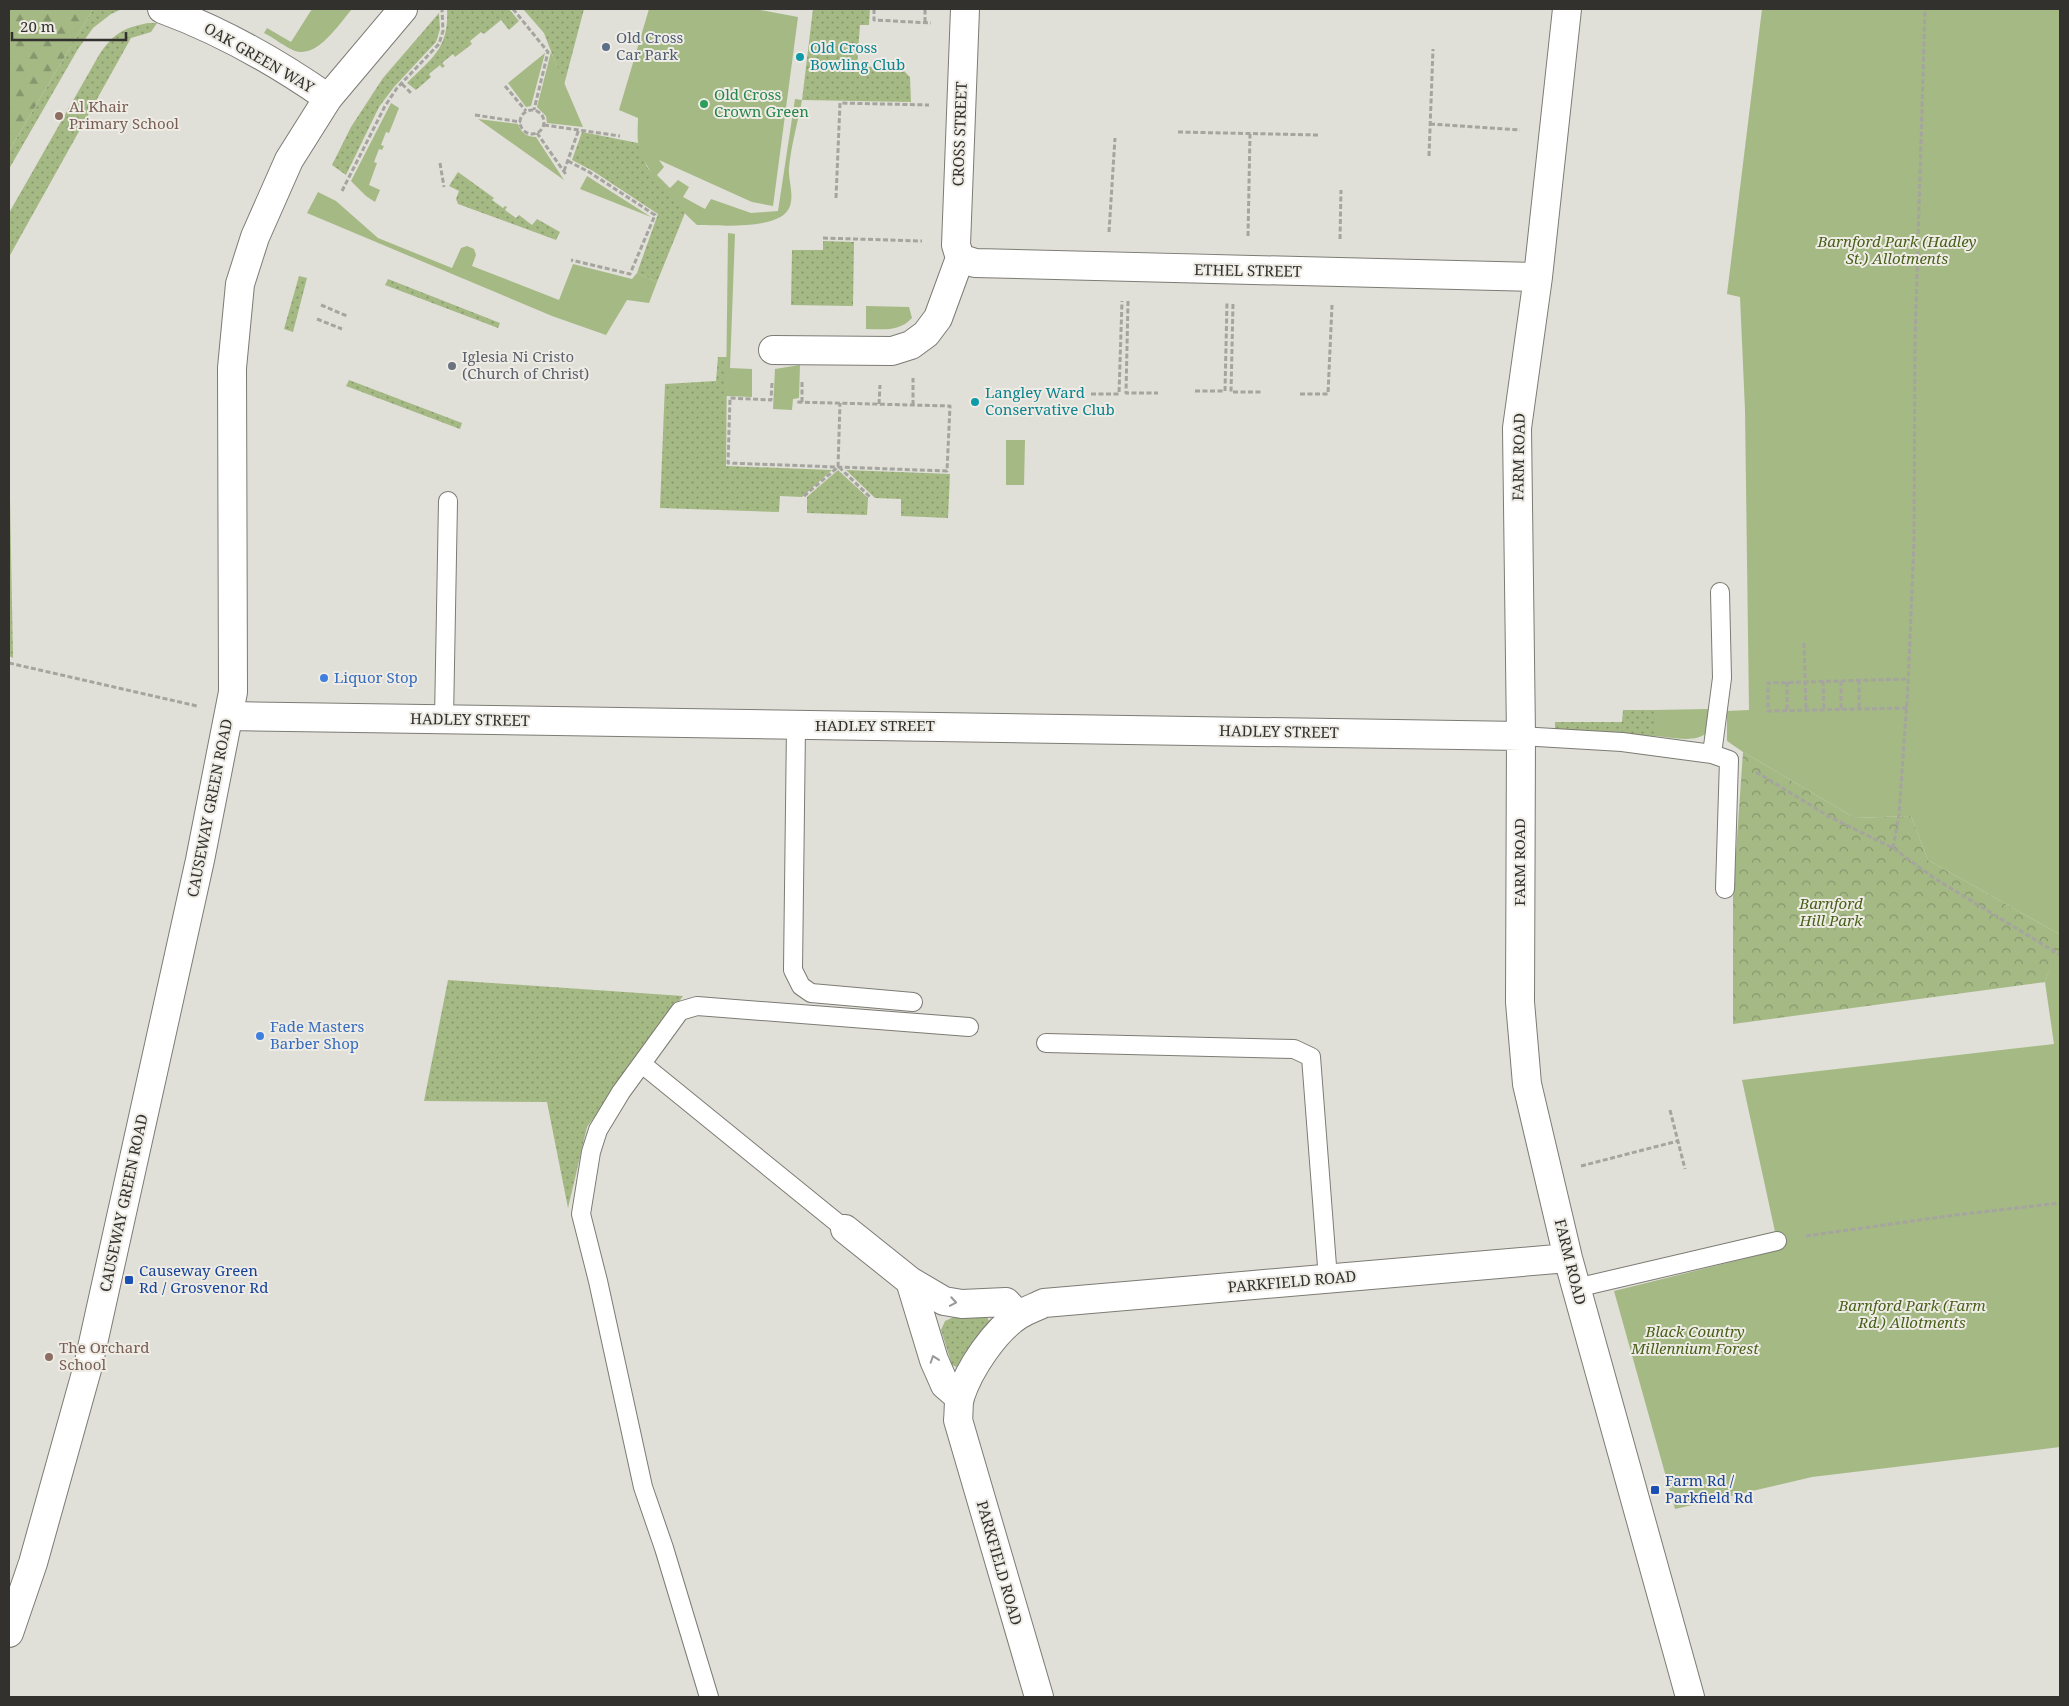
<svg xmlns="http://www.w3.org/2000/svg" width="2069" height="1706" font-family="'Noto Serif',serif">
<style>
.grass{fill:url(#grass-dots)}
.forest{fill:url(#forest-firs)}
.park{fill:url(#park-crowns)}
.garden{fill:#a5b985}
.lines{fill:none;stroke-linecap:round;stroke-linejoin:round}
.service-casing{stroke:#7c7b74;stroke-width:20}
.minor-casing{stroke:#7c7b74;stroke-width:30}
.secondary-casing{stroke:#7c7b74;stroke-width:30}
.path{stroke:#a5a49f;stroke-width:3;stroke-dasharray:5 2.5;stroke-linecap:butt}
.service{stroke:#fff;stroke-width:18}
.minor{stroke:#fff;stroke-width:28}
.secondary{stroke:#fff;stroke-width:28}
.oneway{stroke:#989896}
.service-dot{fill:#5c6f8a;stroke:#eeece5;stroke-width:2}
.culture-dot{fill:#0f9aa8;stroke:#eeece5;stroke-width:2}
.leisure-dot{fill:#2e9e5b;stroke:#eeece5;stroke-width:2}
.education-dot{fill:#8d6e63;stroke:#eeece5;stroke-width:2}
.worship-dot{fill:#6b7280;stroke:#eeece5;stroke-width:2}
.shop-dot{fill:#3f7fe0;stroke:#eeece5;stroke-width:2}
.transit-dot{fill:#1a4fb4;stroke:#eeece5;stroke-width:2}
.labels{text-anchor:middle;stroke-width:4;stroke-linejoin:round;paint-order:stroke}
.service-label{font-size:15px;fill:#4e5e75;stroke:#eeece5;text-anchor:start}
.culture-label{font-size:15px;fill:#0d838f;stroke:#eeece5;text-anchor:start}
.street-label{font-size:15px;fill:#32312e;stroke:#eeece5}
.leisure-label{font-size:15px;fill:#27864d;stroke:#eeece5;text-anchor:start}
.education-label{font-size:15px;fill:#785e54;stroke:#eeece5;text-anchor:start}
.park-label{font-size:15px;font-style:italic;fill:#49601b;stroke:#eeece5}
.worship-label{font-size:15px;fill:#5b616d;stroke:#eeece5;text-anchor:start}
.shop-label{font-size:15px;fill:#366cbe;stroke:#eeece5;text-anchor:start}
.transit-label{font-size:15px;fill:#164399;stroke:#eeece5;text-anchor:start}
</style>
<defs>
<pattern id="grass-dots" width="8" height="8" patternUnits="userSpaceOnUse" patternTransform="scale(1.25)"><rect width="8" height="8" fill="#a5b985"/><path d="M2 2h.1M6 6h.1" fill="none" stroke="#87976d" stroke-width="1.8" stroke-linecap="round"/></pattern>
<pattern id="forest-firs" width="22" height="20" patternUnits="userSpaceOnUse" patternTransform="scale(1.25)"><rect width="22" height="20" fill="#a5b985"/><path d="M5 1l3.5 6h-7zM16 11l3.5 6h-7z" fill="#87976d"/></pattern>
<pattern id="park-crowns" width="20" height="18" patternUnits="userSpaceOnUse" patternTransform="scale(1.25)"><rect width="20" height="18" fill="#a5b985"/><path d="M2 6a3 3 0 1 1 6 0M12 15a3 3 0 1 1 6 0" fill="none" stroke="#87976d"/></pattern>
</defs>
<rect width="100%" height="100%" fill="#e0dfd8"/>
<path class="grass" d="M93,9H122L111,14L93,28L78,49L9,169V151Z
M447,9H509L519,21L509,30L501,20L484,34L481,32L470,41L472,44L455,57L453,54L442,63L445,66L442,68L440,65L429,74L431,77L416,90L407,83C433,57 449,48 447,9Z
M523,9H584L564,85L544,33Z
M813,9H870L869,25H860L857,66L902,69L910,77L911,102L802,100Z
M439,13L440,29L436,42L394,87L379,107L346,175L332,165L351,127L383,78Z
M148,23H157L151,32L131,38L9,257V213L99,55C114,33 123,28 148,23Z
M582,132L638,143L647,167L685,213L657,282L637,273L658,214L593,171L572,160Z
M458,172L494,198L492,200L503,208L505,206L507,207L505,210L516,218L519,215L532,225L537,219L560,232L556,240L458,204L456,199L459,191L449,186Z
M823,241L854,242L853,306L791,305L792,250H823Z
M299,276L307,278L293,332L284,329Z
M388,279L500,323L498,328L385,285Z
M718,357H727L726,466L832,470L802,497L780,496L779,512L660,508L665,384L716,381Z
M349,380L462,423L460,429L346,386Z
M838,470L868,498L867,515L807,513V497Z
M846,470L950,474L948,518L901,516V499L875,498Z
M9,472L10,497L13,658L9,656Z
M1623,710H1655V736L1555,732V722H1622Z
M448,980L683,996L587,1127L568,1208L547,1102L424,1101Z
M956,1316H986L991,1324L959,1368L952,1365L941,1330L945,1321Z"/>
<path class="forest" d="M9,9H93L9,151Z"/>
<path class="park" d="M1743,752L1855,818L1911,816L1928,860L2059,934L2060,915V967L2052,963L2045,982L1733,1024V896Z"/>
<path class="garden" d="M312,9H352C339,24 318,58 295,51C285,47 274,38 264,33L267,28L291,42Z
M649,9H755L798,17L773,206L752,202L659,160L664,167L657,175L670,188L678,180L689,187L683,197L705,209L711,199L751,213L778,211L795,99L802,100C798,122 791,145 789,168C788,180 794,193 790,206C782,231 718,225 697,225C677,206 642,170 638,142C637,134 638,126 638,118L619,110Z
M1762,9H2060V915L2059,934L1928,860L1911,816L1855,818L1743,752L1727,741V711L1749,710L1745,410L1740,297L1727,294Z
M551,52L583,127L547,123L546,116L537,107Z
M545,53L531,106L526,107L508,83Z
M391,103L399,108L389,133L386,132L381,145L384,146L382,150L379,149L374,162L377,163L369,185L380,190L375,202L366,196L351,181Z
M478,119L518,124C521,133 527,137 536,137L564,180Z
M587,176L651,217L580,189Z
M318,192L336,201L378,238L452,268L461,248L467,246L474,249L476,255L472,266L559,300L573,264L632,279L637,273L657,282L649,303L627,300L606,335L552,316L307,213Z
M728,233L735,234L730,368L752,369V397L726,396Z
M866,306L909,307L912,318C899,332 884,329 866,329Z
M800,365L799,398L793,399L792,410L773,409L775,369Z
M1006,440H1025L1024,485H1006Z
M1708,709V732C1695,744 1672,737 1655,736V710Z
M2052,962L2060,967V1447L1812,1477L1675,1509L1614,1291L1779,1250L1742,1080L2054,1044L2045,982Z"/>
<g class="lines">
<defs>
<path id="service" d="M444,719L448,501
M796,726L793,970L801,986L811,993L913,1002
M1521,736L1622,742L1712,754L1729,760L1725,889
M1712,754L1722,678L1720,592
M1046,1043L1294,1049L1311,1057L1328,1279
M642,1064L845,1229
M1576,1288L1777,1241
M709,1697L664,1548L643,1487L598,1281L581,1214L591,1152L598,1130L621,1092L680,1011L697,1006L969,1027"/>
<path id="minor" d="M162,9C219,30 278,63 328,98
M1567,9L1538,277L1517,428L1521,736L1520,1002L1527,1084L1568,1258L1690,1697
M960,258L975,263L1538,277
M960,258L956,245L965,9
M773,350L892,351L911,345L926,334L938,318L960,258
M229,716L1521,736
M845,1229L910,1281L944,1301L962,1304L1006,1302L1018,1315
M910,1281L934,1360L945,1385L960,1398
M1039,1697L958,1420C959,1413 958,1404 960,1397C969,1369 995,1330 1019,1315C1027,1310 1036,1307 1044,1303L1568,1258"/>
<path id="secondary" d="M9,1633L33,1563L88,1366L200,860L233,692L232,368L240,284L255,237L289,160L328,98L403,9"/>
</defs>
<use href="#service" class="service-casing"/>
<use href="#minor" class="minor-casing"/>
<use href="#secondary" class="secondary-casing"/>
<path class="path" d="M513,9L548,52L534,110
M874,9V20L931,23
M925,22V9
M402,84L412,94
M505,86L526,111
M520 122a12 12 0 1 1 24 0a12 12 0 1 1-24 0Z
M475,115L521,122
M1430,124L1520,130
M544,125L620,136
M1178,132L1318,135
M537,133L567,176
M1429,156L1433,49
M568,161L589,172L655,215L630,274L571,260
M440,163L444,187
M564,171L579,129
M342,191L385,106L397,88L439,44L443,31L442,9
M836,198L840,103L929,105
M1109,232L1115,138
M1248,236L1250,134
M823,238L922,241
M1340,239L1341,190
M1128,301L1126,393H1158
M1233,304L1231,392H1263
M321,305L347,316
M317,319L342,329
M802,382V402
M772,383L771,400L730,398L728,463L947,471L950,406L795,402
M1195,391H1225L1227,302
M1091,394H1119L1122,301
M1300,394H1328L1332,305
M879,404L880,385
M913,405V378
M839,467L871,498
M804,496L838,467L840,403
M1804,643L1806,710
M9,663L197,706
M1859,680V709
M1823,681L1824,710
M1841,681V710
M1787,682V710
M1907,708L1768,711V683L1908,679
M1756,772L1830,817L1893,848L1934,878L2060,955
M1893,848L1899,815L1908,686L1914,542L1915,340L1925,9
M1670,1110L1685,1169
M1581,1166L1678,1141
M1806,1236L1955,1215L2060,1203"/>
<use href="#service" class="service"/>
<use href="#minor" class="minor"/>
<use href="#secondary" class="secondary"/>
</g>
<defs><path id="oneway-chevron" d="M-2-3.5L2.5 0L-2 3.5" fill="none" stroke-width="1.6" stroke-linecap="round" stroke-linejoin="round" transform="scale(1.25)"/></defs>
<g class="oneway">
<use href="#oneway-chevron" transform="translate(953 1302) rotate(10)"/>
<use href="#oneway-chevron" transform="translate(934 1359) rotate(-109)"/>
</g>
<circle class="service-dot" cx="606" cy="47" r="5"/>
<g class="culture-dot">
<circle cx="800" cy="57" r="5"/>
<circle cx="975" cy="402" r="5"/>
</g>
<circle class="leisure-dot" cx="704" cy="104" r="5"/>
<g class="education-dot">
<circle cx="59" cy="116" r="5"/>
<circle cx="49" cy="1357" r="5"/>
</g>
<circle class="worship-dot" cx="452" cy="366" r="5"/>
<g class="shop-dot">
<circle cx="324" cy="678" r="5"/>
<circle cx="260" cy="1036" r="5"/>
</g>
<g class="transit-dot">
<rect x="124" y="1275" width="10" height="10" rx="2.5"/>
<rect x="1650" y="1485" width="10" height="10" rx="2.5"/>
</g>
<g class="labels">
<g class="service-label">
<text x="616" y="43">Old Cross<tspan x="616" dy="17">Car Park</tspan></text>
</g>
<g class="culture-label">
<text x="810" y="53">Old Cross<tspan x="810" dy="17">Bowling Club</tspan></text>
<text x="985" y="398">Langley Ward<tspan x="985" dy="17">Conservative Club</tspan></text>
</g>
<g class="street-label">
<text transform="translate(259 58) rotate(30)" y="5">OAK GREEN WAY</text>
<text transform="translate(960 134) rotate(-88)" y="5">CROSS STREET</text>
<text transform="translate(1248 271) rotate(1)" y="5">ETHEL STREET</text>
<text transform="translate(1519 457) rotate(-89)" y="5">FARM ROAD</text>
<text transform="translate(470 720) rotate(1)" y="5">HADLEY STREET</text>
<text x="875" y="731">HADLEY STREET</text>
<text transform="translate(1279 732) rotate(1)" y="5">HADLEY STREET</text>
<text transform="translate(210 808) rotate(-79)" y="5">CAUSEWAY GREEN ROAD</text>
<text transform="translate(1520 862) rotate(-90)" y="5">FARM ROAD</text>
<text transform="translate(124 1203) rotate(-78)" y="5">CAUSEWAY GREEN ROAD</text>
<text transform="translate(1570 1262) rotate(76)" y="5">FARM ROAD</text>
<text transform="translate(1292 1282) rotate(-5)" y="5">PARKFIELD ROAD</text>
<text transform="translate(999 1563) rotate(74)" y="5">PARKFIELD ROAD</text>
</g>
<g class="leisure-label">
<text x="714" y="100">Old Cross<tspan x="714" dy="17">Crown Green</tspan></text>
</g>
<g class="education-label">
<text x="69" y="112">Al Khair<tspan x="69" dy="17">Primary School</tspan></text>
<text x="59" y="1353">The Orchard<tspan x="59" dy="17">School</tspan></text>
</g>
<g class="park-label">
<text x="1897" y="247">Barnford Park (Hadley<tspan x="1897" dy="17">St.) Allotments</tspan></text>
<text x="1831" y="909">Barnford<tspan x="1831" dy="17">Hill Park</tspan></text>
<text x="1912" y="1311">Barnford Park (Farm<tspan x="1912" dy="17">Rd.) Allotments</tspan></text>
<text x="1695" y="1337">Black Country<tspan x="1695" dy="17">Millennium Forest</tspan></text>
</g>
<g class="worship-label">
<text x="462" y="362">Iglesia Ni Cristo<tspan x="462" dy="17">(Church of Christ)</tspan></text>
</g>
<g class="shop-label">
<text x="334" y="683">Liquor Stop</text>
<text x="270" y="1032">Fade Masters<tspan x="270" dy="17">Barber Shop</tspan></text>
</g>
<g class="transit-label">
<text x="139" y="1276">Causeway Green<tspan x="139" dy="17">Rd / Grosvenor Rd</tspan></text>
<text x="1665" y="1486">Farm Rd /<tspan x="1665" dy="17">Parkfield Rd</tspan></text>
</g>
</g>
<rect width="2069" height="1706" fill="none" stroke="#32312e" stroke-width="20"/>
<path d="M12 32v8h114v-8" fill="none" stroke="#32312e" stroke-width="2.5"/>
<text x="20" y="32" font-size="15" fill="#32312e" stroke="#eeece5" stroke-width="4" paint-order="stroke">20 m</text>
</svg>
